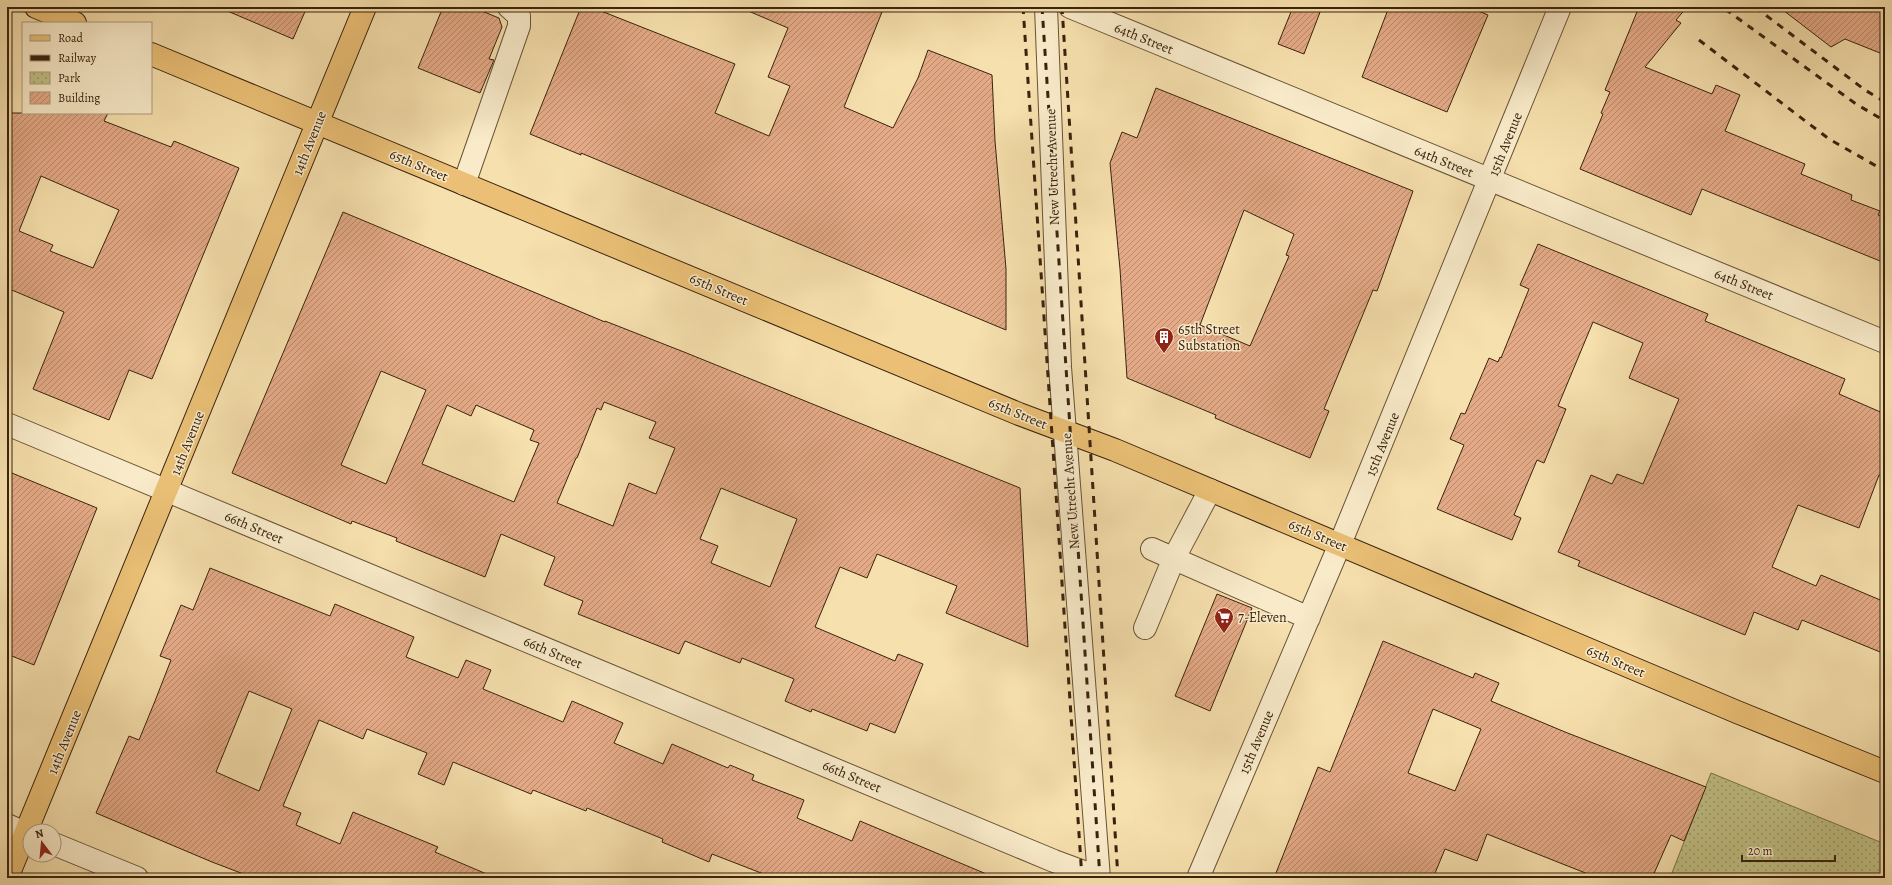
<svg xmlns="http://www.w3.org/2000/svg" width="1892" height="885" font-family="Alegreya,serif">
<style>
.park{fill:url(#park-dots);stroke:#7d724a}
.building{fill:url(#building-hatch);stroke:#39230f;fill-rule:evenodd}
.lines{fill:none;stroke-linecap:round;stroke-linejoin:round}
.minor-casing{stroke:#685236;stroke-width:24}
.major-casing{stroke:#39230f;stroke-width:24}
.minor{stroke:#f9ebca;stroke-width:22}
.major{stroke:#ebc076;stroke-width:22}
.rail{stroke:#39230f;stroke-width:3;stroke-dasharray:7 7;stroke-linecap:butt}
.labels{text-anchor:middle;stroke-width:3;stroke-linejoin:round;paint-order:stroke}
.street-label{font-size:14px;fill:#39230f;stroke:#f9ebca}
.poi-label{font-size:14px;fill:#39230f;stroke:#f9ebca;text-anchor:start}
</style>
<defs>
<pattern id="park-dots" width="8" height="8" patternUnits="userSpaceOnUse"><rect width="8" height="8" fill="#c1c186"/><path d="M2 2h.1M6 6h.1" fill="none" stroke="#9e9c6c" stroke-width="1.8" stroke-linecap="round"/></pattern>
<pattern id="building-hatch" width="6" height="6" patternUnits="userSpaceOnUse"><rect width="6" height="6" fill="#e4aa87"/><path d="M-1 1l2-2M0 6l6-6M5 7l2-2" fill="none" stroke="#ba8a6d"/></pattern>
</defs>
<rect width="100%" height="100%" fill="#f6e0ad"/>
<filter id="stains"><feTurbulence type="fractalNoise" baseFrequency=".005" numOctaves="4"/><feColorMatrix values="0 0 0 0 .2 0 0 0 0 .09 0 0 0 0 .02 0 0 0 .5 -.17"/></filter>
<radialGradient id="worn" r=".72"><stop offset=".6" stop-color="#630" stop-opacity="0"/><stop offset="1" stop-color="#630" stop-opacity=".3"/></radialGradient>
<path class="park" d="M1711,773L1885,844V878H1670Z"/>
<path class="building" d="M218,7H307L293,39Z
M443,7H472L499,18L502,27L489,59L494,60L480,93L418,68Z
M581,7H591L735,64L715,113L769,136L790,86L768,77L788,28L739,7H884L844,107L893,128L918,78L928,50L992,75L995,141L1006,269V330L581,153V155L530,134Z
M1293,7H1322L1304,54L1278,44Z
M1389,7H1469L1488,15L1447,112L1362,77Z
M1639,7H1687L1676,20L1681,23L1645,67L1712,94L1716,85L1740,95L1725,131L1805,164L1801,174L1852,195L1851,200L1880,211L1878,215L1885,218V263L1702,189L1691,215L1580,169L1603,114L1601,113L1610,92L1605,90Z
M1779,7H1885V55L1845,39L1831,47Z
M1156,88L1413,191L1381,280L1377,291L1373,290L1324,409L1329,411L1310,458L1215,418L1216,415L1127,378L1120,269L1110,163L1122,132L1137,138ZM1244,210L1294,234L1286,255L1289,256L1250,346L1200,325Z
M7,113H108L104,121L171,147L174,141L239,168L152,379L129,370L109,420L33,389L64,312L7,288ZM41,176L119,210L93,268L50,251L53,245L19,231Z
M343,212L605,322V321L684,352L1020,488L1028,647L946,613L957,586L877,554L867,578L840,567L815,627L895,661L898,654L923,664L895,733L870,723L867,731L812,709L811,712L785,701L794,679L742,658L740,663L685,641L679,654L578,614L583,601L544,585L555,557L501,534L485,577L396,541L397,538L352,521L351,524L232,473ZM381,371L426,390L386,484L341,465ZM604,402L656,422L649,438L675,448L656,494L629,483L613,526L557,503L576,458H577L597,408L601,410ZM447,405L471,416L476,405L534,430L530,440L539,443L514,502L422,464ZM721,488L797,519L770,587L711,563L718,546L700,539Z
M1538,244L1708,314L1705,321L1845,379L1839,394L1885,414V477L1879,475L1859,528L1798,505L1772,567L1816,586L1821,575L1885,602V654L1802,620L1798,630L1754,612L1745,635L1578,566L1580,561L1558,552L1591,475L1612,484L1617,474L1643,484L1679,399L1629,378L1643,343L1593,322L1558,406L1566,409L1544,463L1537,460L1514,515L1521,518L1512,540L1437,509L1464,445L1450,439L1461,413L1465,414L1489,358L1498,362L1500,357L1501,358L1529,289L1520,285Z
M7,471L97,508L34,665L7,654Z
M210,568L330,616L335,604L414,637L406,657L458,678L466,660L491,670L483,689L563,722L572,701L598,712L623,723L614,743L663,764L672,744L728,768L730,765L754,775L752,780L804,800L797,818L852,841L860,821L996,878H774L712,854L709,862L662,842L663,839L587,808L586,811L533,790L531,794L453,762L444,785L418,774L427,753L367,729L363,739L319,720L283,806L301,813L296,825L340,844L353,812L438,847L435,852L496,878H254L212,862L96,813L129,736L139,740L155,701L171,660L160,656L181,605L193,610ZM249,691L292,709L259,791L216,772Z
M1217,594L1252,608L1210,711L1175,696Z
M1383,641L1473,678L1475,673L1499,683L1491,701L1565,732L1706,787L1684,841L1671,835L1652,878H1598L1487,834L1477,861L1445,849L1433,878H1274L1318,767L1330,772ZM1433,709L1481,729L1455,791L1408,773Z"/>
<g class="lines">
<defs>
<path id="minor" d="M1046,7L1060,367L1099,878
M1070,7L1885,342
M464,184L519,26V16L509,7
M7,424L1054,861L1100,878
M1152,549L1309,618
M1145,628L1174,558L1210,490
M7,825L30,835
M54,844L137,878
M1198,878L1340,544L1560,7"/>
<path id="major" d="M36,7L75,23
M151,54L1019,414L1115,450L1737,712L1885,772
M7,878L365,7"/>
</defs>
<use href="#minor" class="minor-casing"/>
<use href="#major" class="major-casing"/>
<use href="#minor" class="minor"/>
<use href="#major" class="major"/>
<path class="rail" d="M1023,7L1082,878
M1042,7L1100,878
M1062,7L1118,878
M1755,7L1865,90L1885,102
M1725,9L1856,104L1885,121
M1699,40L1829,139L1885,171"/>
</g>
<defs>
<symbol id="building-pin" viewBox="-11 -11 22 30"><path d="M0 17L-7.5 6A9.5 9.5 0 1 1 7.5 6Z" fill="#8f2418" stroke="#f9ebca"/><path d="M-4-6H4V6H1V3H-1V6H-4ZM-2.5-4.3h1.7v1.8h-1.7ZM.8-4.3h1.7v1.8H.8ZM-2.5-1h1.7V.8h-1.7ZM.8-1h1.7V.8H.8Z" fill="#fff"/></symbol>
<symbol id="supermarket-pin" viewBox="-11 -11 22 30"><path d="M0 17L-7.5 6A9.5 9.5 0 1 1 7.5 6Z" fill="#8f2418" stroke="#f9ebca"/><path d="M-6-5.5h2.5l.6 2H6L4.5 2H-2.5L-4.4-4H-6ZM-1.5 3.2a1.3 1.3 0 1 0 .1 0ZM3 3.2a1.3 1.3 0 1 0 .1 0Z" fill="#fff"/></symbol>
</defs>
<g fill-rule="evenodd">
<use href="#building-pin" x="1153" y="326" width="22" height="30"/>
<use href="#supermarket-pin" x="1213" y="606" width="22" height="30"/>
</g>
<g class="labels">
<g class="street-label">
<text transform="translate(1144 38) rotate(22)" y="5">64th Street</text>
<text transform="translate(309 143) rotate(-68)" y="5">14th Avenue</text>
<text transform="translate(1505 144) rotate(-68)" y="5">15th Avenue</text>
<text transform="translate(1444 161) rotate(22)" y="5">64th Street</text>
<text transform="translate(419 165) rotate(23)" y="5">65th Street</text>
<text transform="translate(1052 167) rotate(-92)" y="5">New Utrecht Avenue</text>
<text transform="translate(1744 284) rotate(22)" y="5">64th Street</text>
<text transform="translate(719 289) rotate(23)" y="5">65th Street</text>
<text transform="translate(1018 413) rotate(22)" y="5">65th Street</text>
<text transform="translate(187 443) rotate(-68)" y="5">14th Avenue</text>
<text transform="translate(1382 444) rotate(-68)" y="5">15th Avenue</text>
<text transform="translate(1070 491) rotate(-94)" y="5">New Utrecht Avenue</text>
<text transform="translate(254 527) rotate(23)" y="5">66th Street</text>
<text transform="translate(1318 535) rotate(23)" y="5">65th Street</text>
<text transform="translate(553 652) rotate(23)" y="5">66th Street</text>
<text transform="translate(1616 661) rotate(23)" y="5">65th Street</text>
<text transform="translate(64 742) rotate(-68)" y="5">14th Avenue</text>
<text transform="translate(1256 742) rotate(-67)" y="5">15th Avenue</text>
<text transform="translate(852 776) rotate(23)" y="5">66th Street</text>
</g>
<g class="poi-label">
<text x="1178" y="334">65th Street<tspan x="1178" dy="16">Substation</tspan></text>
<text x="1238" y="622">7-Eleven</text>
</g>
</g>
<rect width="1892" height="885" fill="none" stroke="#f6e0ad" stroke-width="24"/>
<rect x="8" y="8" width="1876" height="869" fill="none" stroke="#39230f" stroke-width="2"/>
<rect x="12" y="12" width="1868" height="861" fill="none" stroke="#39230f"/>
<rect x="22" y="22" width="130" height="92" fill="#f9ebca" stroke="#ac9b7f"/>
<rect x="30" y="35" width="20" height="6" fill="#ebc076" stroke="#ac9b7f"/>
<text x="58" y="42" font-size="12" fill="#39230f">Road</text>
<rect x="30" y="55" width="20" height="6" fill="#39230f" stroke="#ac9b7f"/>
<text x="58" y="62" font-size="12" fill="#39230f">Railway</text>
<rect x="30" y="72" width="20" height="12" fill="url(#park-dots)" stroke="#ac9b7f"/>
<text x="58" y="82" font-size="12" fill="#39230f">Park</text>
<rect x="30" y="92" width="20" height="12" fill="url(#building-hatch)" stroke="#ac9b7f"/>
<text x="58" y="102" font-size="12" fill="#39230f">Building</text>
<g transform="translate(42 843) rotate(344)"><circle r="19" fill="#f9ebca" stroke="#ac9b7f"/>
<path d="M0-3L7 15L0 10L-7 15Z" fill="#8f2418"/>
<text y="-6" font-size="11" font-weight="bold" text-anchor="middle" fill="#39230f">N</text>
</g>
<path d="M1742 855v6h93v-6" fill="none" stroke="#39230f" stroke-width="2"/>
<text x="1748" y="855" font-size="12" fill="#39230f" stroke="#f9ebca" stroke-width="3" paint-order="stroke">20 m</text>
<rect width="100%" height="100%" filter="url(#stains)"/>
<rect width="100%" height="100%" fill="url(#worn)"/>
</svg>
